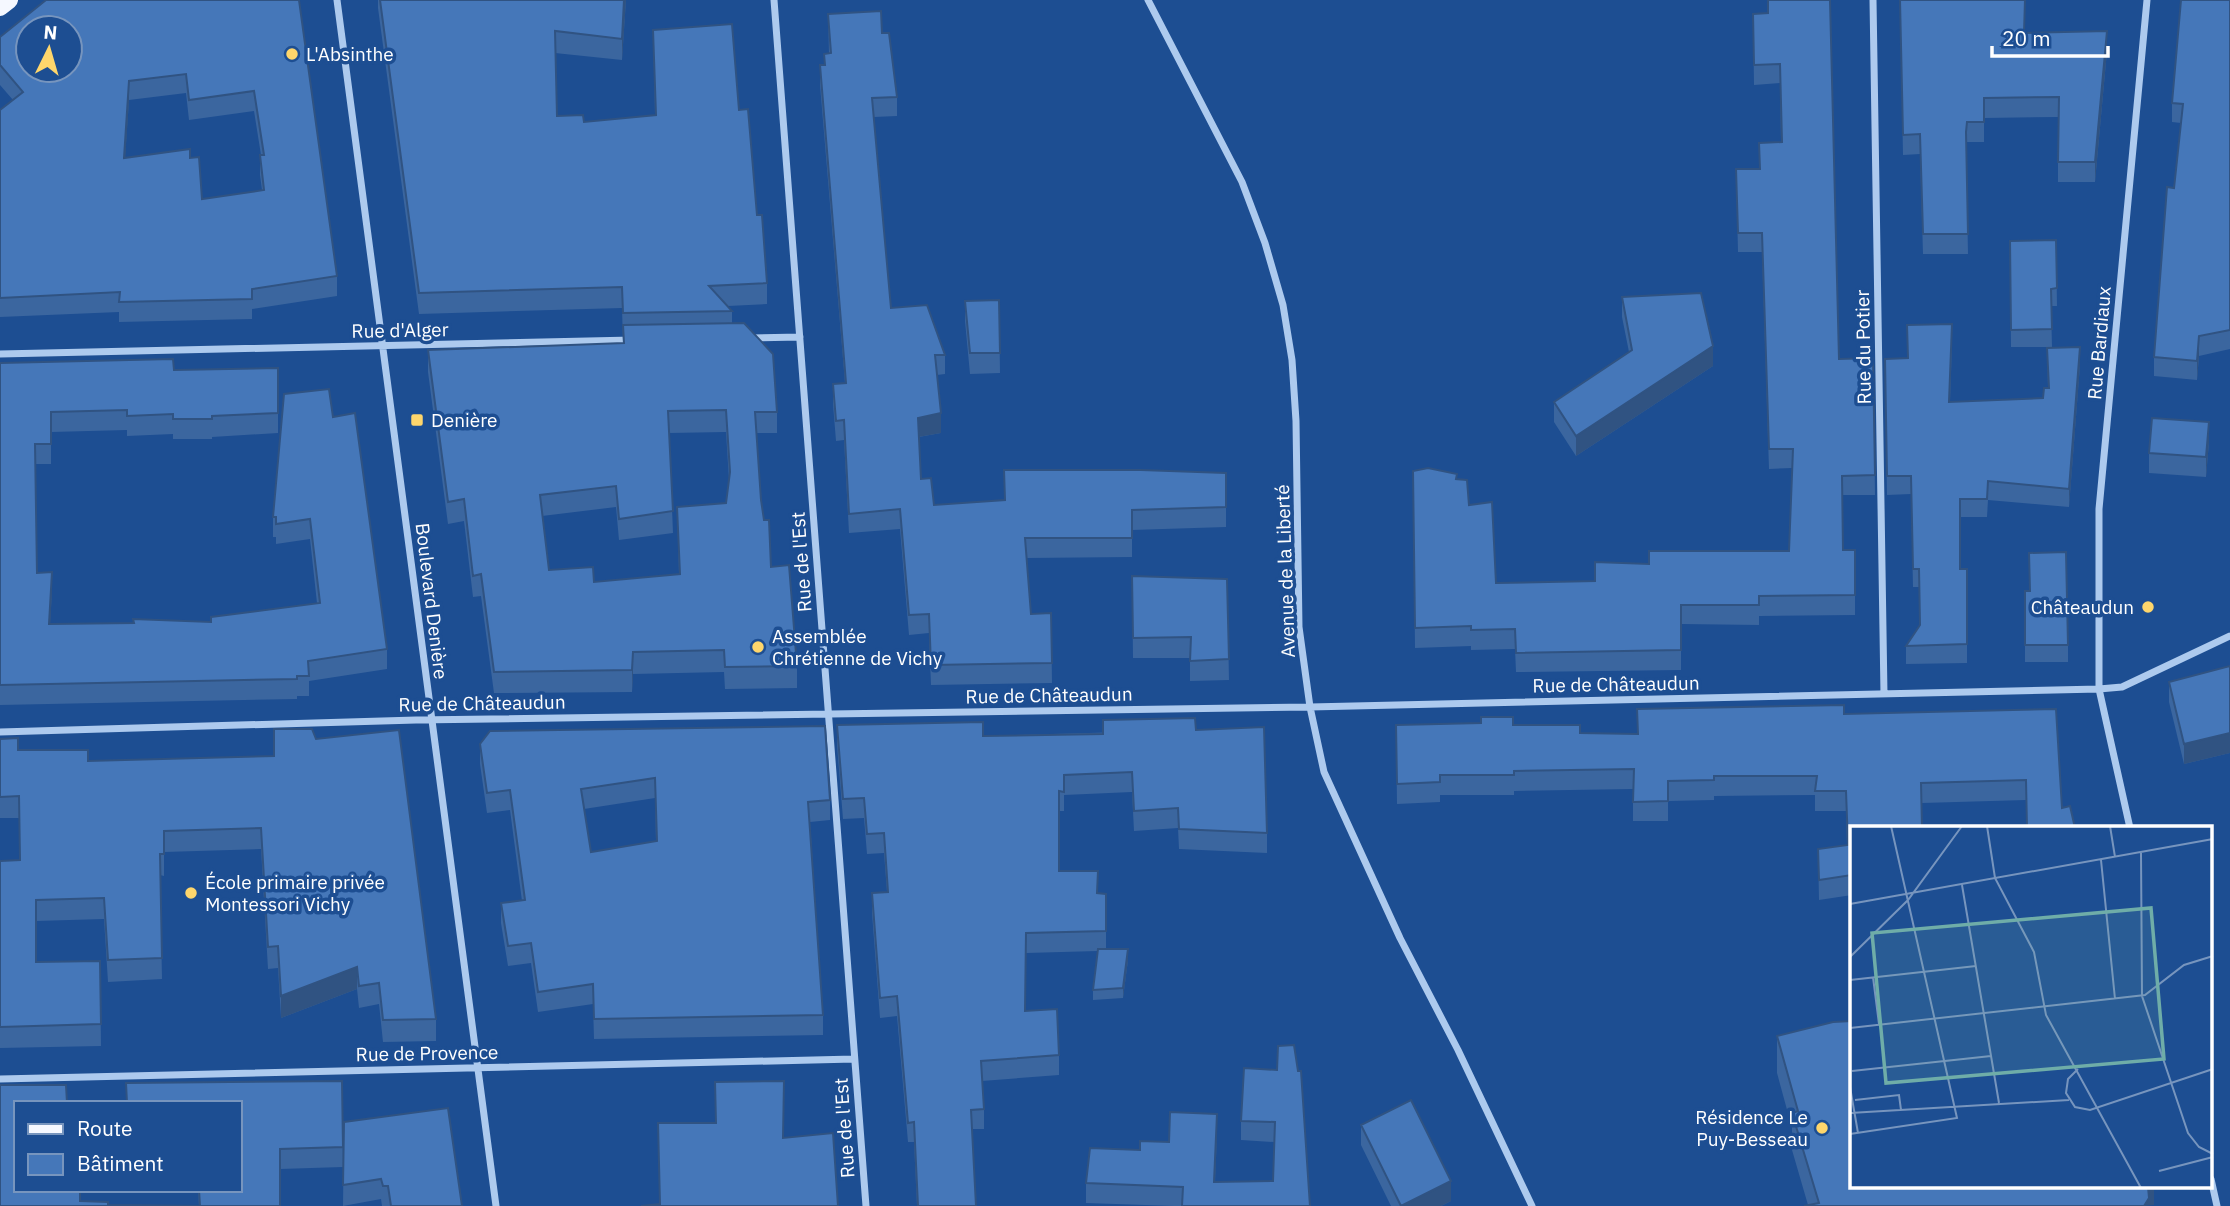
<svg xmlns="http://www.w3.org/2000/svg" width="2230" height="1206" font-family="'IBM Plex Sans',sans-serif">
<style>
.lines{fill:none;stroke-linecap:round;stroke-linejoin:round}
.street{stroke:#adcaee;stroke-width:7}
.primary{stroke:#f5f8ff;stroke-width:18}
.wall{fill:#3b669f;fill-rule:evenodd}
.shaded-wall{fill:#305382}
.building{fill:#4577b9;stroke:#305382;stroke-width:2;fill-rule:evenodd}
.poi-dot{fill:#fed66c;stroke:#1d4e92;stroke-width:2.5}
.labels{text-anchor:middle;stroke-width:7;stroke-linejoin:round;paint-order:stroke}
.poi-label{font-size:19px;fill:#fff;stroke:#1d4e92;text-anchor:start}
.street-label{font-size:19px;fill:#fff;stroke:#1d4e92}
.inset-road{fill:none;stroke:#7795be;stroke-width:2}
.view{fill:#6fada8;fill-opacity:0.15;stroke:#6fada8;stroke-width:3.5}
.inset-edge{fill:none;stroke:#fff;stroke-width:3.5}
</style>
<rect width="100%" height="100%" fill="#1d4e92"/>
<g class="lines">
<path class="street" d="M337,0L496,1206
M774,0L866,1206
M1148,0L1242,182L1265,243L1283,305L1292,360L1296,421L1299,627L1310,707L1324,772L1400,938L1458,1050L1532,1206
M1873,0L1884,694
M750,338L800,337
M0,354L633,340
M0,732L416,720L1310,707L2099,689L2122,687L2230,636
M2130,828L2099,689V509L2147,0
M0,1079L854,1059
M2211,1179L2217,1206"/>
<path class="primary" d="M0,7L9,0"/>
</g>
<path class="wall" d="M299,0L337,276V296L252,309V319L119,322V312L0,317V110L13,100L0,85V37ZM186,93L189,120L254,111L261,155H260V175L262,190L202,199L190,158H125L129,100Z
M378,0H626L622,60L555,53L557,116L584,122L655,115L653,30L739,110L767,283V304L728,306L732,311V323L777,412V433H756L761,500L771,567L797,666V688L725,689L724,672L633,674L632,692L494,693L481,596L473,597L464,521L448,524L428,372V350L623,343L622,308L419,314L378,8ZM726,432L729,480L726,503L677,507L679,574L594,582L549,570L542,516L616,507L619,540L673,533L669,433Z
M1767,0H1830L1839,359L1873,358L1875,495H1842L1843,550H1855V615L1759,616V625L1681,624V670L1516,672L1515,649L1471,650V646L1415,648L1413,471L1457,479L1469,505L1496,583L1595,581L1649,564L1789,551L1792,468L1769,469L1762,252H1738L1736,169H1759L1781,142L1780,83L1754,85L1753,14L1768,13Z
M1900,0L2025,33L2107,51L2095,182H2058V117L1984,118V142H1967L1966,149L1968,254H1923L1920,154L1903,155Z
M2230,0V349L2199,356L2197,380L2154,376V357L2181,123L2172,122V103Z
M828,14L882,33L897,97V116L874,117L891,308L945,355V374L937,375L941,433L919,437L921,479L934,505L1004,500V470L1226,473V527L1132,530V557L1027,558L1031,614L1051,613L1052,683L931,685L929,633L909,635L900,529L849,533L844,440L836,441L833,404V384L845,383L820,85V65H824V54H829Z
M2056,240L2057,306H2051L2052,347H2011L2010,241Z
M1622,297L1713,366L1576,456L1554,422V402L1629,352L1622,317Z
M999,300L1000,373L970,374L965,321V301Z
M1952,343L1950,402L2043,398L2048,388L2047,348L2080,365L2069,507L1988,500L1987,517H1960V569H1967V663L1906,664V646L1920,625L1919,587H1913L1911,494L1887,495L1885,359L1907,358Z
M0,363L174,370L278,368V433L212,437V439H173V434L127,436V430L51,432V464H35L37,573L52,592L50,624L211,622L317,603L310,539L276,544V537H273V517L333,417L387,649V669L309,681V696H297V699L0,705Z
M2209,442L2206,477L2149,473V453Z
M1132,576L1227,579L1229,680L1190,681V658H1133Z
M2025,591L2068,645V662H2025Z
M2230,666V753L2184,764L2169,702V682Z
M2056,709L2062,808L2075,828L2026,800L1922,803L1852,828V895L1819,900L1818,849L1847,846L1846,811H1815V795L1714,796V800L1668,801V821H1633V789L1514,791V795H1440V802L1397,804L1396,725L1580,733L1638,734L1844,714Z
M837,725L983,736L1196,730L1267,833V853L1179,849L1178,828L1134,831L1132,792L1064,795V811H1059V871L1098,893L1106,894V949L1128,960L1123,998L1093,1000V990L1098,951L1026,953L1025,1011L1059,1055V1075L982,1081L984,1109V1129H972L976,1206H917L914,1142H908L897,1016L880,1018L872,913V893L887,892L884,853L867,854L864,818L843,819L837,745Z
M0,739L18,750L88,761L274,756L316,739L436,1019V1041L383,1042L379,1004L359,1008L357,989L281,1018L278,968L268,969L261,849L164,852V876L160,875L162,979L108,982L104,919L36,921V962L100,961L101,1046L0,1048V861L20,860L19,818H0Z
M480,744L830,800V820L810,822L823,1015V1035L594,1039L593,1004L538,1012L531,963L508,966L501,923V903L522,901L510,810L487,813L480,764ZM655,798L656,842L591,852L584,809Z
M1777,1036L1852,1187H2154V1205H1808L1792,1150V1128L1777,1073Z
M1277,1070L1310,1206H1174L1086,1203V1183L1140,1150L1217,1134L1215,1182L1273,1181L1274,1142L1241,1140V1121Z
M342,1081L343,1167L280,1169V1206H0L16,1103L80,1201L108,1205L199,1206L198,1190H240Z
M344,1122L462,1206H382L381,1199L343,1206Z
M1361,1125L1451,1201L1441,1206H1391L1361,1145Z"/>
<path class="shaded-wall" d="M624,0H626L622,60V39Z
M2107,31V51L2095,182V162Z
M129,81V100L124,178V158Z
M2199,336V356L2197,380V361Z
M1713,346V366L1576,456V436Z
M2080,347V365L2069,507V489Z
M941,413V433L918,437V418Z
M2209,422V442L2206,477V457Z
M52,572V592L49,644V624Z
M633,652V674L632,692V670Z
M2230,733V753L2184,764V744Z
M1128,949V960L1123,998V988Z
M357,967V989L281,1018V996Z
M1217,1114V1134L1214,1201V1182Z
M1451,1181V1201L1441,1206H1401Z
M2146,1187H2154V1205L2144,1206Z"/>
<path class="building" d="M46,0H299L337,276L252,289V299L119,302L120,292L0,298V110L23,92L0,65V37ZM28,28H70V70H28ZM186,74L189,100L254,91L264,155H260L264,190L202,199L199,157L190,158V149L124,158L129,81Z
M380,0H624L622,39L555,31L557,116L583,115L584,122L656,115L653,30L732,24L739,110L748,109L757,215H762L767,283L709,286L732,311L623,313L622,287L419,293Z
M1768,0H1830L1839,359L1873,358L1875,475L1842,476L1843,550H1855V595L1759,596V605H1681V650L1516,653L1515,629L1471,630V626L1415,628L1413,471L1428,468L1457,474L1456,479L1467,480L1469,505L1492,502L1496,583L1595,581V562L1649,564V551H1789L1793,449H1769L1762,233H1738L1736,169H1760L1759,143L1782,142L1780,64L1754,65L1753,14L1768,13Z
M1900,0H2025L2024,33L2107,31L2095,162H2058L2059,97L1984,98V122H1967L1966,132L1968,234H1923L1920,134L1903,135Z
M2181,0H2230V330L2199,336L2197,361L2154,357L2167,187L2174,188L2183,104L2172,103Z
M881,11L882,33H889L897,97L872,98L891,308L927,305L945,355H935L941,413L918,418L921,479L931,478L934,505L1005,500L1004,470H1141L1226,473V507L1132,510V538H1025L1031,614L1051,613L1052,663L931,665L929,614L909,615L900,509L849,514L844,420L836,421L833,384L846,383L820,65H825L824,54L831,53L828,14Z
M2056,240L2057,288L2051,289L2052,329L2011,330L2010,241Z
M1701,293L1713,346L1576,436L1554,402L1632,350L1622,297Z
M999,300L1000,353H970L965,301Z
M744,323L773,354L777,412H755L761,500L764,520H769L771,567L789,565L797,666L725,667L724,650L633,652L632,670L494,672L481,574L473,576L464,499L448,502L428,350L624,343L623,325ZM726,410L730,472L726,503L677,507L680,574L594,582L593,567L549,570L540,495L616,486L619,519L673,511L668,411Z
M1952,324L1949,402L2043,398L2044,388H2049L2047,348L2080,347L2069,489L1988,481L1987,499H1960V569H1967V644L1906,646L1920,625L1919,569H1913L1911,476H1887L1885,359L1908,358L1907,325Z
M173,359L174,370L278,368V413L212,416V419H173V414L127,416V410L51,412V444H35L37,573L52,572L49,624L134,623L133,619L211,622V617L320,603L310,519L276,524V517H273L284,394L329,389L333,417L355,413L387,649L308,661L309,676H297V679L0,685V363Z
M2152,418L2209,422L2206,457L2149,453Z
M2066,552L2068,645H2025V591H2030L2029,553Z
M1132,576L1227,579L1229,659L1190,661L1191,637L1133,638Z
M2230,666V733L2184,744L2169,682Z
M1844,705V714L2056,709L2062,808L2070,806L2075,828H2027L2026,780L1921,783L1922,828H1852V875L1819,880L1818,849L1848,845L1846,791H1815L1817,776H1714V780L1668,781V801L1633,802L1634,769L1514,771V775H1440V782L1397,784L1396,725L1481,723V717H1513V725H1580V733L1638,734L1637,709Z
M1195,718L1196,730L1264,727L1267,833L1179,829L1178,808L1134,811L1132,772L1064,775V792L1059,791V871H1098L1097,893L1106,894V931L1026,933L1025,1011L1057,1009L1059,1055L981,1061L984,1109L971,1110L976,1206H918L914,1122L908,1123L897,996L880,998L872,893L888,892L884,833L867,834L864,798L843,799L837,725L983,722V736L1103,734V720Z
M825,726L830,800L808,802L823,1015L594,1019L593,984L538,992L531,943L508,946L501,903L525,900L510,790L487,793L480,744L490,731ZM655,778L657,841L591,852L581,789Z
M274,729H312L316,739L399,730L436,1019L383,1020L379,983L359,986L357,967L281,996L278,946L268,947L261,828L164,831V854H160L162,958L108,960L104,898L36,900V962L100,961L101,1024L0,1027V861L20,860L19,796L0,797V739L18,738V750H88V761L274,756Z
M1098,949H1128L1123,988L1093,990Z
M1852,1021V1187H2148L2149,1198L2144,1206H1804L1819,1203L1792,1113L1798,1111L1777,1036L1833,1022Z
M1294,1045L1298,1071H1301L1310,1206H1182L1183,1187L1086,1183L1090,1148L1140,1150V1141L1169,1142L1170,1112L1217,1114L1214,1182L1273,1181L1275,1122L1241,1121L1244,1068L1277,1070L1278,1046Z
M342,1081L343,1147L280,1149V1206H0V1085H66L67,1103H16V1190H80V1201L108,1202V1205L200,1206L199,1190H240V1103H127L126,1083Z
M784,1081L783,1138L833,1133L838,1206H641L660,1204L658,1123H716L715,1082Z
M1411,1100L1451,1181L1401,1206L1361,1125Z
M448,1108L462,1206H391L388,1186H383L381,1179L343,1185L344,1122Z"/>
<g class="poi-dot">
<circle cx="292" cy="54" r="7"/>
<rect x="410" y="413" width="14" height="14" rx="3.5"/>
<circle cx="2148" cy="607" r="7"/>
<circle cx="758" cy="647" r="7"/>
<circle cx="191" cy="893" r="7"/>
<circle cx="1822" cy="1128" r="7"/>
</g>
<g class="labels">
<g class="poi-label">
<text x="306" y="61">L'Absinthe</text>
<text x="431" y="427">Denière</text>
<text x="2134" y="614" text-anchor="end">Châteaudun</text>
<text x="772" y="643">Assemblée<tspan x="772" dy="22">Chrétienne de Vichy</tspan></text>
<text x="205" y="889">École primaire privée<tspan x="205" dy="22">Montessori Vichy</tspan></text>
<text x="1808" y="1124" text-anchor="end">Résidence Le<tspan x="1808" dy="22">Puy-Besseau</tspan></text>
</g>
<g class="street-label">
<text transform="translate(400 330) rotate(-1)" y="7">Rue d'Alger</text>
<text transform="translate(2099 343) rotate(-85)" y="7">Rue Bardiaux</text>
<text transform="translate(1863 347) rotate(-91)" y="7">Rue du Potier</text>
<text transform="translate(801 562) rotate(-94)" y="7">Rue de l'Est</text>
<text transform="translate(1285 571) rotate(-92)" y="7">Avenue de la Liberté</text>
<text transform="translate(432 601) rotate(83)" y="7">Boulevard Denière</text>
<text transform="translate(1616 684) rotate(-1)" y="7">Rue de Châteaudun</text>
<text transform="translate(1049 695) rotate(-1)" y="7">Rue de Châteaudun</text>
<text transform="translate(482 703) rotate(-1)" y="7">Rue de Châteaudun</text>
<text transform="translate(427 1053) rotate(-1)" y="7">Rue de Provence</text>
<text transform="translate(844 1128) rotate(-94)" y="7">Rue de l'Est</text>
</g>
</g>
<g transform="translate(1850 826)">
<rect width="362" height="362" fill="#1d4e92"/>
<path class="inset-road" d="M137,0L145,52L184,126L196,189L291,362M260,0L265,31M291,27L292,170L338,307L349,321L363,328M251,34L265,173M112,59L149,277M0,78L363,13M0,131L58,74L112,0M23,151L29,198M0,154L126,140M0,202L295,169L334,139L363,130M0,225V260M228,243L218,253L216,267L225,281L240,284L363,243M2,245L141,230M0,261L8,307M5,274L49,269L51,284M0,287L219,274M0,308L107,292L41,0M309,345L363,331"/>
<path class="view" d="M301,82L314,233L36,257L22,107Z"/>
<rect width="362" height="362" class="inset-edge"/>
</g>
<rect x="14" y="1101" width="228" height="91" fill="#1d4e92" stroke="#7795be" stroke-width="2"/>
<rect x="28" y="1124" width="35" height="10" fill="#f5f8ff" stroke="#7795be" stroke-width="2"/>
<text x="77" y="1136" font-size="21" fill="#ffffff">Route</text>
<rect x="28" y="1154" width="35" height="21" fill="#4577b9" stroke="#7795be" stroke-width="2"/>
<text x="77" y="1171" font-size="21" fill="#ffffff">Bâtiment</text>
<g transform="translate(49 49) rotate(5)"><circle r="33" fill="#1d4e92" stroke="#7795be" stroke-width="2"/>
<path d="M0-5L12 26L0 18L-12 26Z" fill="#fed66c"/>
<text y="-10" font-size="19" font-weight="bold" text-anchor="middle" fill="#ffffff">N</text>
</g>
<path d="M1992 46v10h116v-10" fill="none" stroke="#ffffff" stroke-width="3.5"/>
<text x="2002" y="46" font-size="21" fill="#ffffff" stroke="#1d4e92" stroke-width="5" paint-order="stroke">20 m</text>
</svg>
